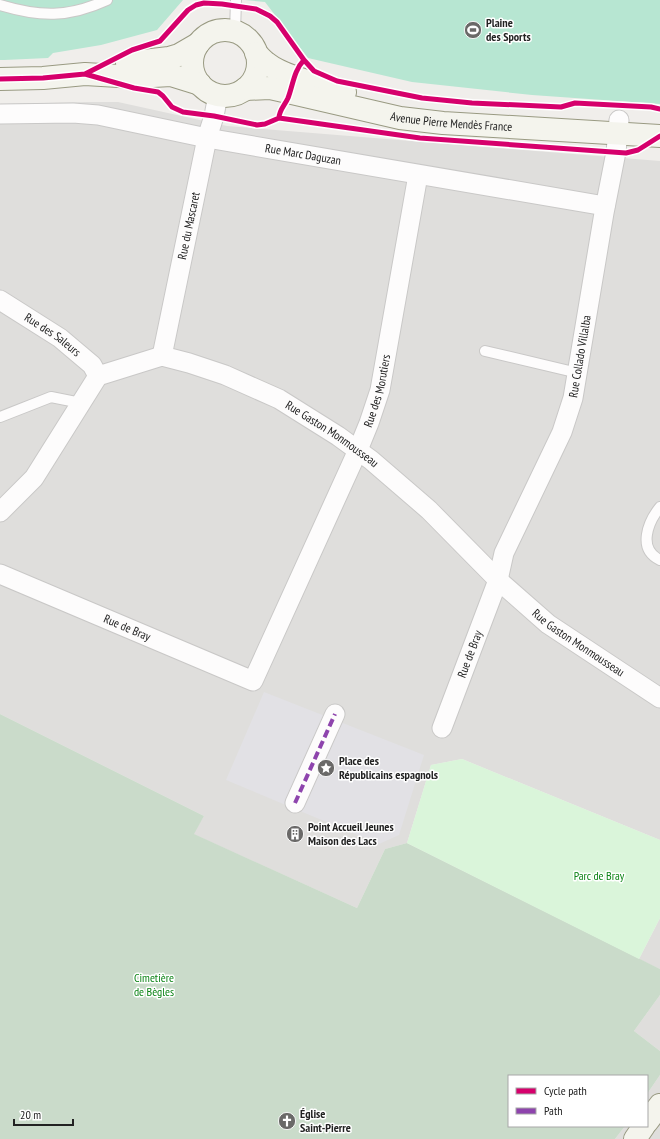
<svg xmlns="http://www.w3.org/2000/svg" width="660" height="1139" font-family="'PT Sans Narrow',sans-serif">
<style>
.residential{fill:#dfdedc}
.cemetery{fill:#cadbca}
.park{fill:#daf5da}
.pitch{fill:#b7e6d2}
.plaza{fill:#e2e1e5}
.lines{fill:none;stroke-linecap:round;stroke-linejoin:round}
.lane-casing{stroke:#c9c8c7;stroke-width:12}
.street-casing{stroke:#c9c8c7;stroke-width:21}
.secondary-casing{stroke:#999a82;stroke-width:24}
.lane{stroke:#fdfcfc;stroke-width:10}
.street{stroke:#fdfcfc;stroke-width:19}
.secondary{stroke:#f4f4ed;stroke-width:22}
.quiet{stroke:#8e44ad;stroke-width:4;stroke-dasharray:8 4;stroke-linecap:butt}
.cycleway-casing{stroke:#fff;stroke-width:8}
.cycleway{stroke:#d6006c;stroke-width:5}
.labels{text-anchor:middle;stroke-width:3;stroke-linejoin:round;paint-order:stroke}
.poi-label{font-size:12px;font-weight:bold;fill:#222;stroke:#fff;text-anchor:start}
.street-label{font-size:12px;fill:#222;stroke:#fff}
.park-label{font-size:12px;fill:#0c8416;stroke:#fff}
</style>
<rect width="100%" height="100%" fill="#f0eeeb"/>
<path class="residential" d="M87,102H118L227,126L660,161V840L462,759L431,765L407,843L385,849L357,908L193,834L204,816L0,714V104Z
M660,918V969L639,959Z
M660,995V1051L634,1031Z
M660,1075V1139H615L625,1126H647V1094Z"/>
<path class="cemetery" d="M0,714L204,816L194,834L357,908L385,849L407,843L660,969V995L634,1031L660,1051V1075L647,1094V1076H509V1126H625L615,1139H0Z"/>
<path class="park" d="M462,759L660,840V918L639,959L407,843L431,765Z"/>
<path class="pitch" d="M0,0H183L157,30L101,45L53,53L48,58L4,60H0Z
M245,0H660V104L532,95L412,82L308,58L265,2Z"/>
<path class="plaza" d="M264,692L424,755L399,835L379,844L226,780Z"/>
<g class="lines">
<defs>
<path id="lane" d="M0,5C40,17 68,18 107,0
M235,32L236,0
M485,351L578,373
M0,417L51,397L81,403
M660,507C648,522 637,549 660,560"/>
<g id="street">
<path id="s1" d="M0,114L73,113L98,115L207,138L605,206"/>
<path id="s2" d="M0,300L60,338L92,365L98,376"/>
<path id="s3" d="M162,356L207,138L214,116L218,95"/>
<path id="s4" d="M0,512L34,478L98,376L162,356L189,363L225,375L279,399L338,436L371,460L429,510L498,580L548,624L660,698"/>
<path id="s5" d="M0,574L253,681L358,450L369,423L380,390L418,175"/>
<path id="s6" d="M442,728L498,580L504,553L562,432L573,398L604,213L616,152L619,120"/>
<path d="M295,803L335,714"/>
</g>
<g id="secondary">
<circle cx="225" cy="63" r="33"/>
<path d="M256,53C260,57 263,61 268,64C284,77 325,86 345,92"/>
<path d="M127,63L169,58L179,55L198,44"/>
<path d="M0,79L43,78L85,74L135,77L171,75L200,84"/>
<path id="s7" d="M245,89L270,88L279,90L400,118L443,123L660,136"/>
<path d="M647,1122L660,1105"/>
<path d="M635,1139L644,1126"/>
</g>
</defs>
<use href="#lane" class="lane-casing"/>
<use href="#street" class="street-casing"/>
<use href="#secondary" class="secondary-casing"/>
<use href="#lane" class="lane"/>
<use href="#street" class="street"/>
<use href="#secondary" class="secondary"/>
<path class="quiet" d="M295,803L335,714"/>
<defs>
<path id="cycleway" d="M85,74L132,50L160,41L188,10L196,5L204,3L222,4L256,9L270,16L277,22L304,60L314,71L337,81L422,98L472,103L561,107L575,103L651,107L660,109
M0,79L43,78L85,74L134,88L158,92L163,96L172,107L183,112L214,116L257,125L265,124L279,118L420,138L626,153L638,150L660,136
M279,118C279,110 285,105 288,98C293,85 294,70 304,60"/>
</defs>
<use href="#cycleway" class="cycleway-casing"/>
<use href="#cycleway" class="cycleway"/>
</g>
<defs>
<symbol id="stadium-disc" viewBox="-11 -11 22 22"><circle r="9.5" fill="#6a6968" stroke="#fff"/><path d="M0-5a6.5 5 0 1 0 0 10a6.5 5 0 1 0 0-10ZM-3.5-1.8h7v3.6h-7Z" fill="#fff"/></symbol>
<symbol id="sight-disc" viewBox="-11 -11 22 22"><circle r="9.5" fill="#6a6968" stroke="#fff"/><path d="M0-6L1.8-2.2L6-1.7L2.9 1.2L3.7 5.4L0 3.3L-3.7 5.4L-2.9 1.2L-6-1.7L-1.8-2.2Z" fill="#fff"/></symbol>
<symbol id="building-disc" viewBox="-11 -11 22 22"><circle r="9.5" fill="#6a6968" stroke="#fff"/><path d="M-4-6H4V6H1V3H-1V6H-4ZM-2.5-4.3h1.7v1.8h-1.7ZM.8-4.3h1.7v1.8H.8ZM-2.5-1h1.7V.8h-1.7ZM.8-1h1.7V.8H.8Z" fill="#fff"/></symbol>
<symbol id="church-disc" viewBox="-11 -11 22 22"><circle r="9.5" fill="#6a6968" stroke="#fff"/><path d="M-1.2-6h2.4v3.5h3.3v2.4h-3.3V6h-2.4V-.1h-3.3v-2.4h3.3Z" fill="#fff"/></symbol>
</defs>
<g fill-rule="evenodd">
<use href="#stadium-disc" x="463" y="20" width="20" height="20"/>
<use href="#sight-disc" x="316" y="758" width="20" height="20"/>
<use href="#building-disc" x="285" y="824" width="20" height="20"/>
<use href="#church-disc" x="277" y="1111" width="20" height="20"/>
</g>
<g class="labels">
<g class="poi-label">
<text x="486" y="27">Plaine<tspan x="486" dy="14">des Sports</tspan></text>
<text x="339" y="765">Place des<tspan x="339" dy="14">Républicains espagnols</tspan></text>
<text x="308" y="831">Point Accueil Jeunes<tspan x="308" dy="14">Maison des Lacs</tspan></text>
<text x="300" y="1118">Église<tspan x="300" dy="14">Saint-Pierre</tspan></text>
</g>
<g class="street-label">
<text dy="4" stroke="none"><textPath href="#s7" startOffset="210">Avenue Pierre Mendès France</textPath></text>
<text dy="4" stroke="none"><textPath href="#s1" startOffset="307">Rue Marc Daguzan</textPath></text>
<text dy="4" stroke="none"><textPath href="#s3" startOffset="133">Rue du Mascaret</textPath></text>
<text dy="4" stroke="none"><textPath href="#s2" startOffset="63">Rue des Saleurs</textPath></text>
<text dy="4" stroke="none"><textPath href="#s6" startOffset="398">Rue Collado Villalba</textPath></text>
<text dy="4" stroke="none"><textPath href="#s5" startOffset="591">Rue des Morutiers</textPath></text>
<text dy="4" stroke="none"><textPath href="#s4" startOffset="424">Rue Gaston Monmousseau</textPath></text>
<text dy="4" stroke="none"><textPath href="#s5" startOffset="138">Rue de Bray</textPath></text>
<text dy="4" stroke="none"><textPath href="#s4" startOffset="748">Rue Gaston Monmousseau</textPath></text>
<text dy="4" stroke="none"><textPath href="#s6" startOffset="79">Rue de Bray</textPath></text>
</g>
<g class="park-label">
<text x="599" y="880">Parc de Bray</text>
<text x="154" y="982">Cimetière<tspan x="154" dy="14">de Bègles</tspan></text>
</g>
</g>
<rect x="508" y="1075" width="140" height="52" fill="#ffffff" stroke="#a7a7a7"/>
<rect x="516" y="1088" width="20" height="6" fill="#d6006c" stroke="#a7a7a7"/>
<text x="544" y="1095" font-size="12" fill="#222222">Cycle path</text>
<rect x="516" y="1108" width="20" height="6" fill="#8e44ad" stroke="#a7a7a7"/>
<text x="544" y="1115" font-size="12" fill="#222222">Path</text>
<path d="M14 1119v6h59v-6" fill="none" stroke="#222222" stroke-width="2"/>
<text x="20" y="1119" font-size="12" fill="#222222" stroke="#ffffff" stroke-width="3" paint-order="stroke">20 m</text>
</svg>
